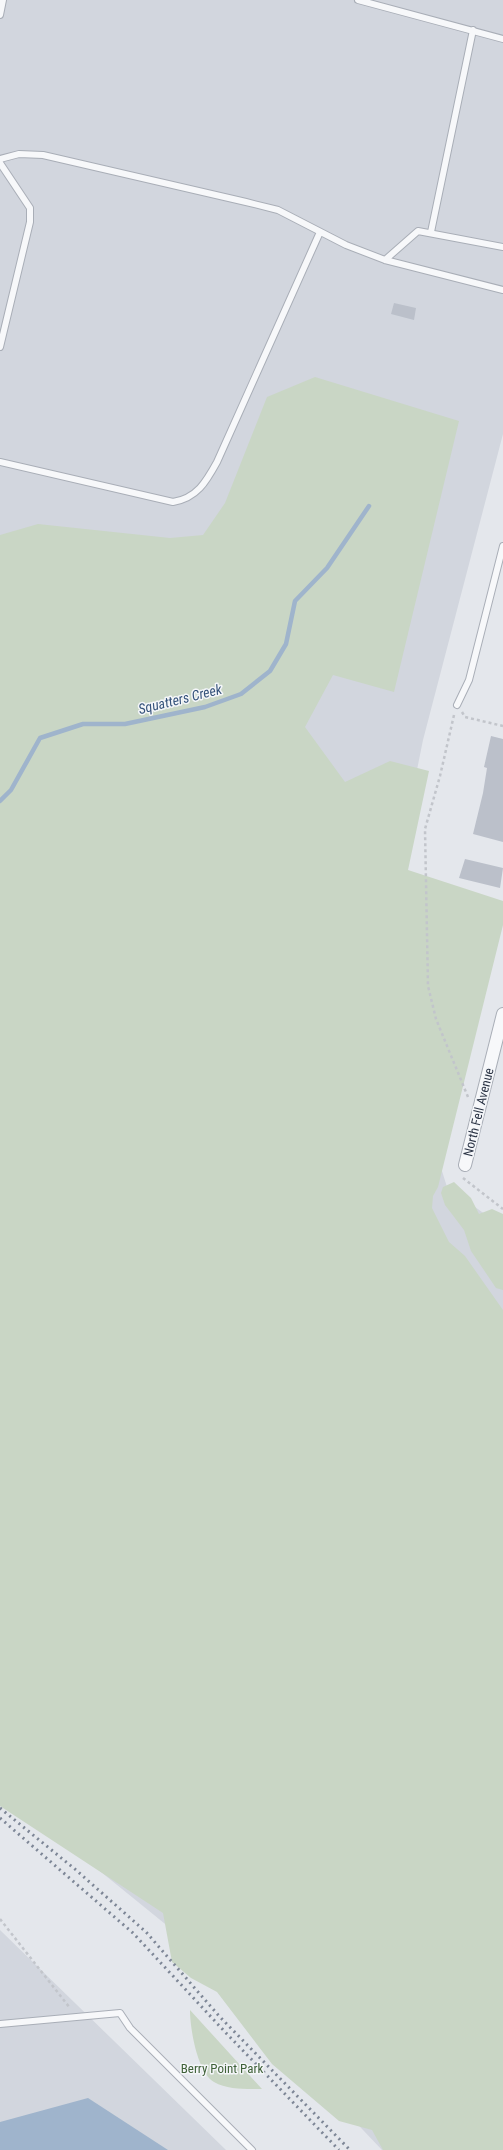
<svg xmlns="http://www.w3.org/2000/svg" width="503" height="2150" font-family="'Roboto Condensed',sans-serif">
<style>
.built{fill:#d2d6de}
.green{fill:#c9d6c5}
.water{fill:#9fb4cc}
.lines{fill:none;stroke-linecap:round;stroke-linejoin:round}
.stream{stroke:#9fb4cc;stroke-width:4.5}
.building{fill:#bbc0ca}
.lane-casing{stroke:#a9aeb7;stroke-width:8}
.street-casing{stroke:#a9aeb7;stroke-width:14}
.path{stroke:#c2c5cb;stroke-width:2.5;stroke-dasharray:3 3;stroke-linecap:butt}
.lane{stroke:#f7f8fa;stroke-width:6}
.street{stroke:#f7f8fa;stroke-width:12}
.rail{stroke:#7d8696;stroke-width:3;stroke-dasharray:2 4;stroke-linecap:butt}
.labels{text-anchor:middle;stroke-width:3;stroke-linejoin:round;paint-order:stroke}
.street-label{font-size:13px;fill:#2b3445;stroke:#f4f6f9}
.park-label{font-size:13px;fill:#3f6138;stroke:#f4f6f9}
.water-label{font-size:14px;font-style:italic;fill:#34527a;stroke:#f4f6f9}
</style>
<rect width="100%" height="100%" fill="#e4e7ec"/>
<path class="built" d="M0,0H503V434L423,740L392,894L408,1062L447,1187L503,1227V1952L455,2150H382L175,1932L0,1790Z
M0,1930L226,2150H0Z"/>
<path class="green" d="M315,377L459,421L394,692L333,675L305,727L345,782L390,761L429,771L408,870L503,901V925L438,1187L433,1196L432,1208L449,1242L465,1256L503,1310V2150H383L372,2130L339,2121L272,2064L217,1992L191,1978L172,1962L163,1913L0,1806V535L38,524L170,538L203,535L225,503L267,397Z
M454,1182L471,1198L479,1214L492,1209L503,1214V1290L496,1288L471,1251L464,1230L445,1205L441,1193L443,1187Z
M190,2010L262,2089C247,2089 228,2090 214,2082C197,2072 190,2028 190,2010Z"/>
<path class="water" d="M88,2098L168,2150H0V2122Z"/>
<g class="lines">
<path class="stream" d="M0,801L11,790L40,738L83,724H125L205,707L241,694L270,671L286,644L295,601L327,568L369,506"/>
</g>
<path class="building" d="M394,303L416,308L414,320L391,314Z
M491,736L503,739V842L473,834L483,793L487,768L484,767Z
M465,859L503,868L500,888L459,878Z"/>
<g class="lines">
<defs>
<path id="lane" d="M358,0L503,39
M0,15L3,0
M0,159L19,154L43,155L246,202L278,210L346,245L385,260L503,290
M0,163L30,208V222L0,347
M431,232L473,30
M385,260L418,231L503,247
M0,462L173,502C197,498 206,482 217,462L320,232
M457,705L469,680L503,546
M0,2024L120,2013L130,2028L252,2150"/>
<path id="street" d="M465,1165L503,1014"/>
</defs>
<use href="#lane" class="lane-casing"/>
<use href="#street" class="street-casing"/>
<path class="path" d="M462,712L465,717L503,726
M454,715L440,776L425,829L428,986L436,1019L468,1097
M463,1178L503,1209
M0,1919L70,2008"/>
<use href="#lane" class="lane"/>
<use href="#street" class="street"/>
<path class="rail" d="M0,1808L76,1870L146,1932L219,2016L350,2150
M0,1818L133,1933L226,2033L339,2150"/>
</g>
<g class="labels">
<g class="street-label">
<text transform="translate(478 1112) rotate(-76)" y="5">North Fell Avenue</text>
</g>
<g class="park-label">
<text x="222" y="2073">Berry Point Park</text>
</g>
<g class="water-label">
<text transform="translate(180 699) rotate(-14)" y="5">Squatters Creek</text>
</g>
</g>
</svg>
